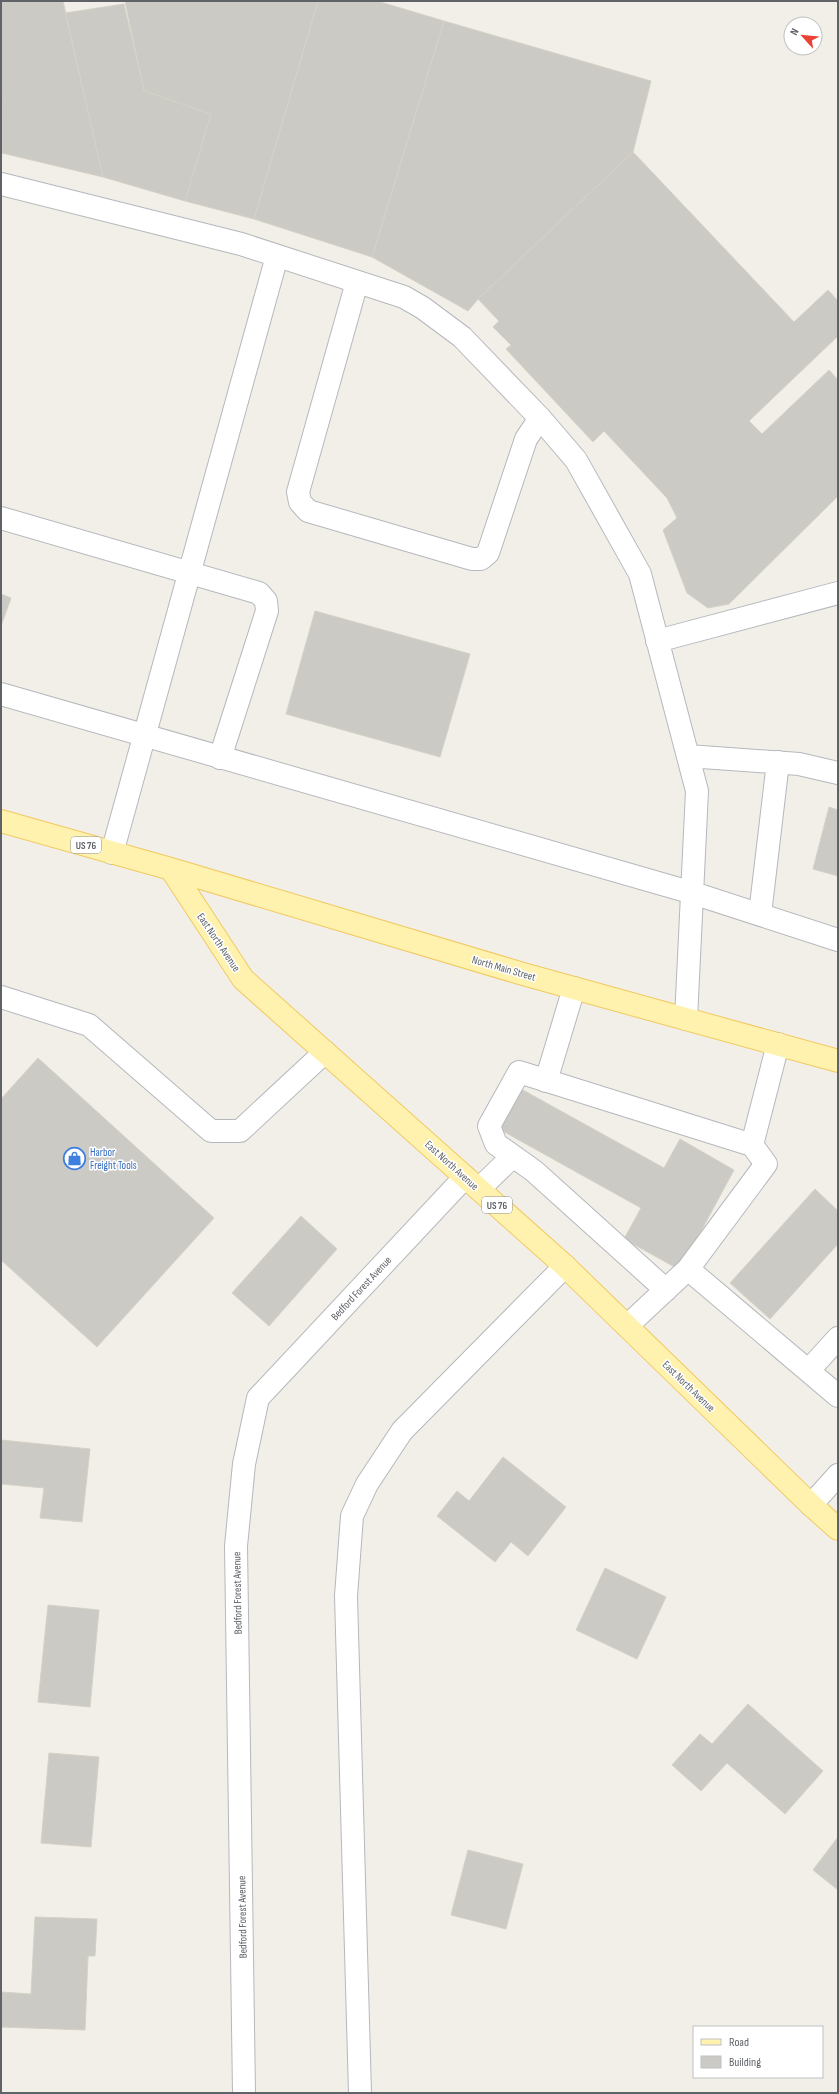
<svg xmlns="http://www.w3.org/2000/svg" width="839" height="2094" font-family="'Sofia Sans Condensed',sans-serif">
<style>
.building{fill:#cccac5;stroke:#d6d1c6}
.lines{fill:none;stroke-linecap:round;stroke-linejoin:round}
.minor-casing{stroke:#b5b8bc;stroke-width:24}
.major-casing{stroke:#f2c960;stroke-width:24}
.minor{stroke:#fff;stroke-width:22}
.major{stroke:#fff2af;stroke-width:22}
.labels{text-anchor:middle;stroke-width:3;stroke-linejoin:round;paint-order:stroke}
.shield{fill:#fff;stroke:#8f9295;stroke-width:1}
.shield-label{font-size:10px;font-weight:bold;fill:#5f6368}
.street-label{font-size:11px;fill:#5f6368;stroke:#fff}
.shop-label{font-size:11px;fill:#366cbe;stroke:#fff;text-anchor:start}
</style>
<rect width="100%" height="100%" fill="#f1efe8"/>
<path class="building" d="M1,1H63L103,177L2,153Z
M125,1H318L254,219L185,201L211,114L144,91Z
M318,1H377L444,21L372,257L254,219Z
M124,4L144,91L211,114L185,201L103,177L65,13Z
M444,21L651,81L633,152L478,299L468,311L372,257Z
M633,152L794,322L828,290L838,301V336L749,421L762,434L829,370L838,380V496L729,604L708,608L687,593L663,530L677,518L667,498L604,431L593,442L506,349L511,345L493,327L499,321L478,299Z
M1,594L11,598L1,626Z
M315,611L470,654L440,757L286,714Z
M829,807L838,810V876L813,869Z
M38,1058L214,1218L97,1347L1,1260V1099Z
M521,1089L664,1168L680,1139L734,1170L680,1270L624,1239L641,1208L499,1129Z
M815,1189L838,1211V1244L770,1319L730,1283Z
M301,1216L337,1249L269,1326L232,1293Z
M1,1440L90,1449L82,1522L40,1518L44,1488L1,1484Z
M503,1457L566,1507L528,1556L511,1542L495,1562L437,1516L457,1491L469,1501Z
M605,1568L666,1597L637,1659L576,1630Z
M48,1605L99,1610L90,1707L38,1702Z
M748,1704L823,1771L785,1814L727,1763L701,1791L672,1765L700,1734L712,1744Z
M49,1753L99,1757L91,1847L41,1843Z
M838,1837V1890L813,1870Z
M468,1850L523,1864L506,1929L451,1915Z
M35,1917L97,1919L95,1956H88L85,2030L1,2027V1992L31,1994Z"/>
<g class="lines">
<defs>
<path id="minor" d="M1,184L241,244L404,297L423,308L462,337L540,418L576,460L640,574L697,791L686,1019
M357,282L298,492L300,502L308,511L472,559H481L488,553L526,439L540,418
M1,518L259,593L266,601L267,611L220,758
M657,641L838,593
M1,694L693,893L838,940
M688,756L799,764L838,773
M112,853L277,256
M760,914L778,762
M1,997L89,1025L211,1131H240L325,1052
M546,1081L574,988
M479,1189L513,1156
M688,1269L838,1396
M666,1290L534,1171L496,1144L489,1126L519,1072L752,1145
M627,1326L688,1269L766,1164L752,1145L778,1044
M809,1370L838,1338
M811,1505L838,1475
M244,2093L236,1546L244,1464L258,1398L465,1177
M360,2093L346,1596L352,1516L367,1484L402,1431L565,1266"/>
<path id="major" d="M1,821L171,869L523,974L838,1061
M171,869L243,979L565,1266L811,1505L838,1529"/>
</defs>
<use href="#minor" class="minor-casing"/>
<use href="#major" class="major-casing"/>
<use href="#minor" class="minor"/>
<use href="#major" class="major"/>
</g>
<defs>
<symbol id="shop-ring" viewBox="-11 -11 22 22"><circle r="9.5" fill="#fff" stroke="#3f7fe0" stroke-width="1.5"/><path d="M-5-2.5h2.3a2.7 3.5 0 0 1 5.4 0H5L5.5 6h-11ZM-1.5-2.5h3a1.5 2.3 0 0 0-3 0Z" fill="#3f7fe0"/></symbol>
</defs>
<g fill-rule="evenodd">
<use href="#shop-ring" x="62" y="1146" width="25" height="25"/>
</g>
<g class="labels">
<g class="shield">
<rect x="71" y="837" width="30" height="16" rx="3"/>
<rect x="482" y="1197" width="30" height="16" rx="3"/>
</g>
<g class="shield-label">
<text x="86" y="849">US 76</text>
<text x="497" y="1209">US 76</text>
</g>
<g class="street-label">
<text transform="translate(219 942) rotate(56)" y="4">East North Avenue</text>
<text transform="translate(504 968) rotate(16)" y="4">North Main Street</text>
<text transform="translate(452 1165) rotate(42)" y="4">East North Avenue</text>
<text transform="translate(361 1288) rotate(-47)" y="4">Bedford Forest Avenue</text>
<text transform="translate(689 1386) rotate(44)" y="4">East North Avenue</text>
<text transform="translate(237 1593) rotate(-91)" y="4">Bedford Forest Avenue</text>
<text transform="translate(242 1917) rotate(-91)" y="4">Bedford Forest Avenue</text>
</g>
<g class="shop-label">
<text x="90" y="1156">Harbor<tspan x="90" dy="13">Freight Tools</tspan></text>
</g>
</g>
<rect width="839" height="2094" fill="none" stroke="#5f6368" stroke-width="4"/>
<rect x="693" y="2026" width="130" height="52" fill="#ffffff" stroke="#bfc1c3"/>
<rect x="701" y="2039" width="20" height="6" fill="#fff2af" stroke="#bfc1c3"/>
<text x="729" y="2046" font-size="12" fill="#5f6368">Road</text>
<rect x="701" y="2056" width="20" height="12" fill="#cccac5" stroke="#bfc1c3"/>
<text x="729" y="2066" font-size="12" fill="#5f6368">Building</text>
<g transform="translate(803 36) rotate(297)"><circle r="19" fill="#ffffff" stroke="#bfc1c3"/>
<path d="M0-3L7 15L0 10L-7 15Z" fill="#ea4335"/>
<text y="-6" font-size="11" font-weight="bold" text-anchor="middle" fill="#5f6368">N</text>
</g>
</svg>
